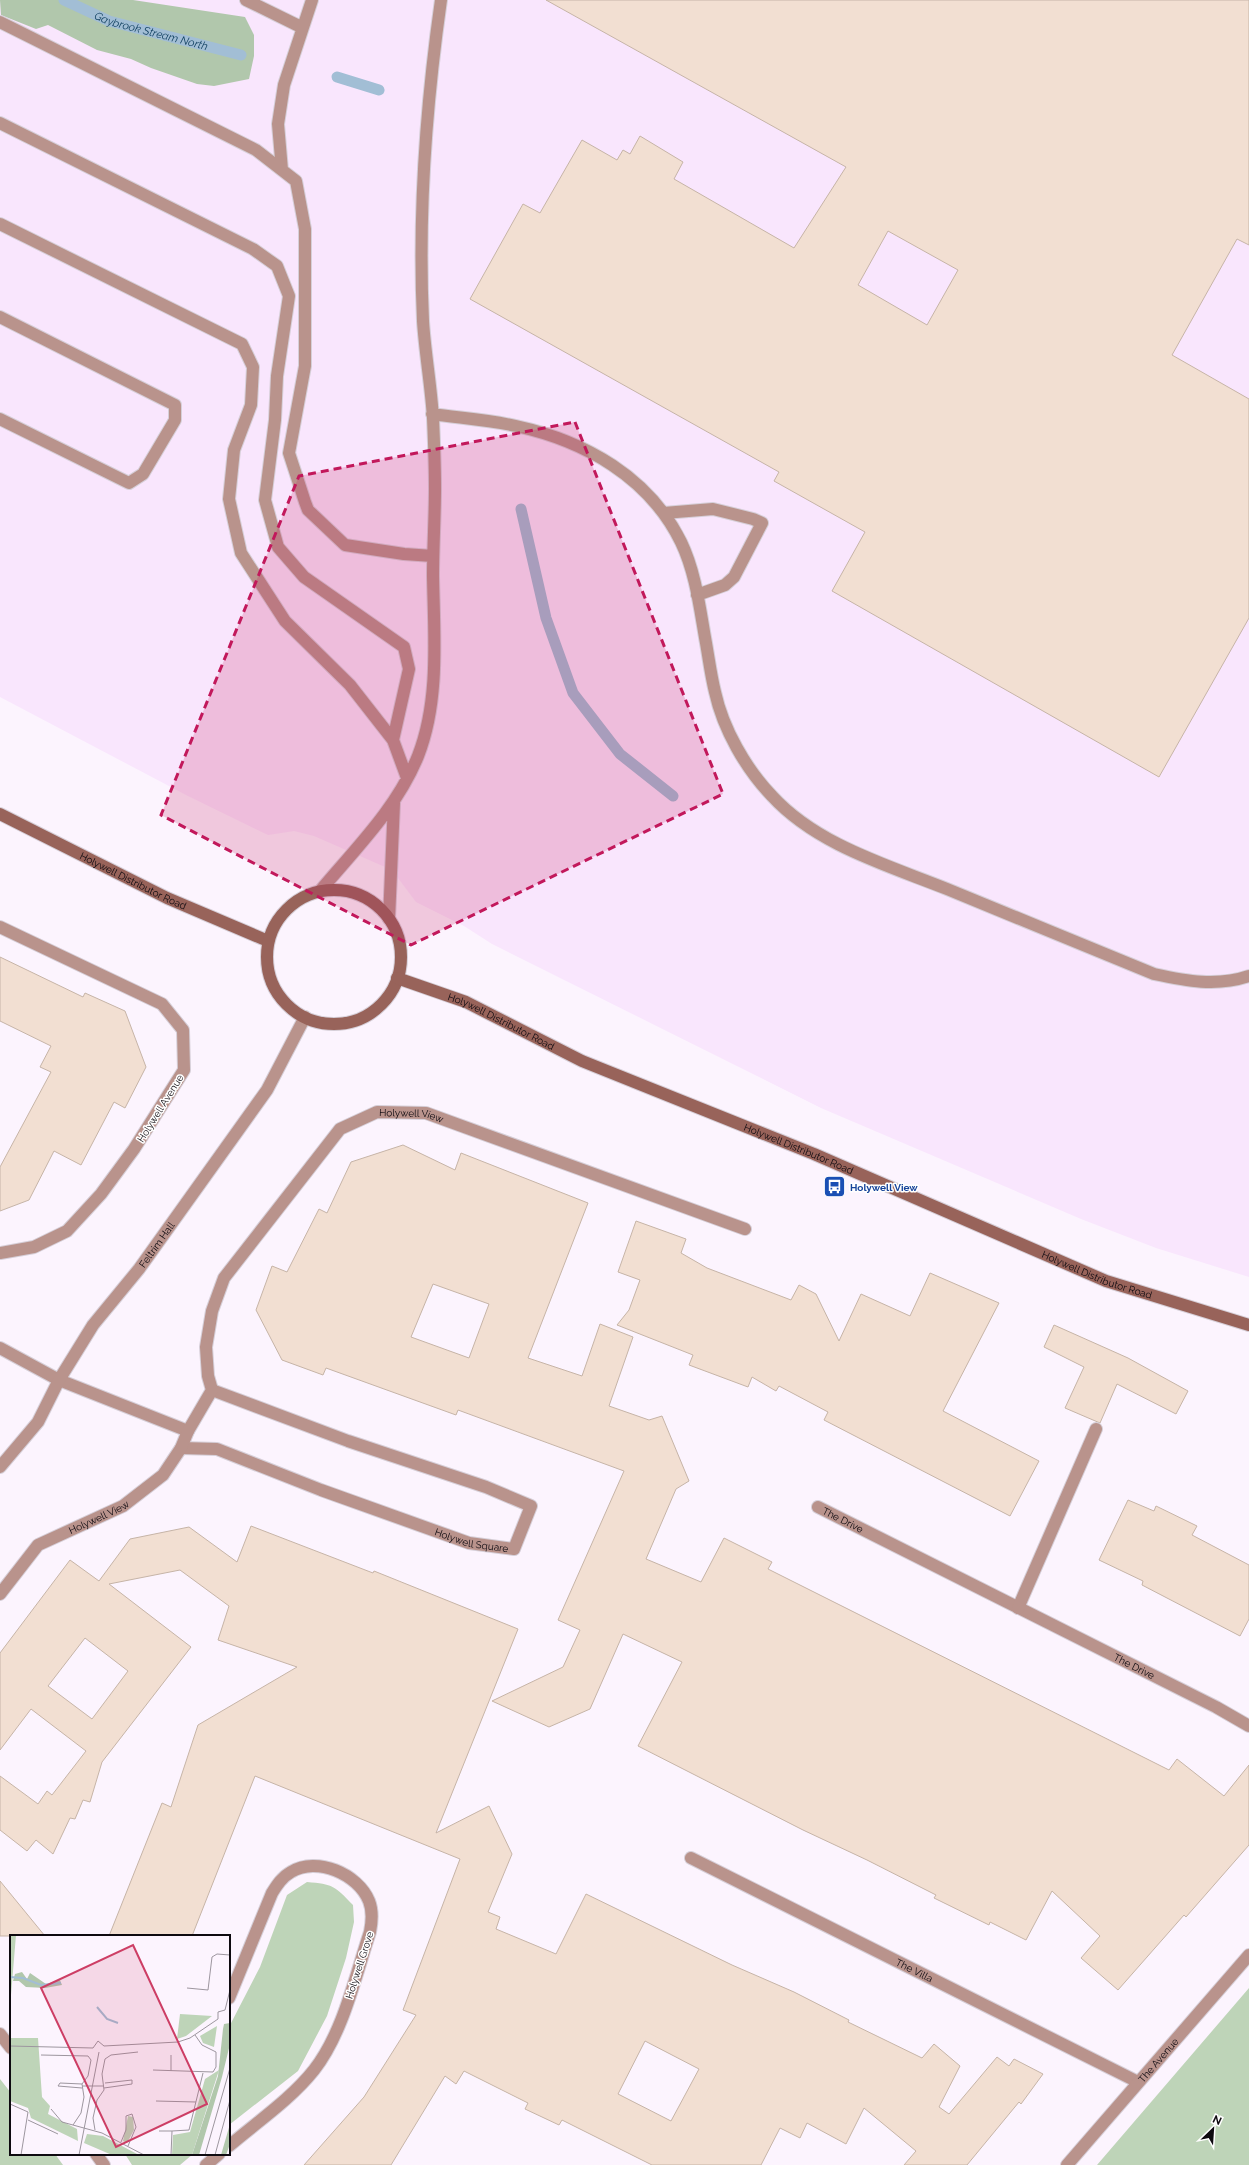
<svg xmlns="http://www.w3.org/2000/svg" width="1249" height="2165" font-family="Raleway,sans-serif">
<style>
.built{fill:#f9e6fd}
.green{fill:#bed4b8}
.forest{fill:#b1c7ac}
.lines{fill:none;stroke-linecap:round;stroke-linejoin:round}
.stream{stroke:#a2bed5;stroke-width:11}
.building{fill:#f2dfd2;stroke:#c6b4a7;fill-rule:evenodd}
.lane-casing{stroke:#d6cfd8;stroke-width:14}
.street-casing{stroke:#d6cfd8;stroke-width:14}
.secondary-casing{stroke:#d6cfd8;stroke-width:14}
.lane{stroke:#b9938c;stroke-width:12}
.street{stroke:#b9938c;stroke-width:12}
.secondary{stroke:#98635a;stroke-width:12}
.marked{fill:#c2185b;fill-opacity:0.2;stroke:#c2185b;stroke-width:3;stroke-dasharray:8 5;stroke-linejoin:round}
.labels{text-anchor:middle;stroke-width:3;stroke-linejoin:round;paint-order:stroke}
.street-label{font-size:10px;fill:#0e0a10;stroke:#fff}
.transit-label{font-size:10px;font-weight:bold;fill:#164399;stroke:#fff;text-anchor:start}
.water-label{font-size:11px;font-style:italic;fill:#0e3e5e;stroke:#fff}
.inset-river{fill:none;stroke:#a2bed5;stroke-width:2}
.inset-road{fill:none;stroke:#9d969f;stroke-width:1}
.view{fill:#cd3e65;fill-opacity:0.15;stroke:#cd3e65;stroke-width:2}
.inset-edge{fill:none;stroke:#0e0a10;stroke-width:2}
</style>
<rect width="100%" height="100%" fill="#fcf4fe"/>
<path class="built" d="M0,0H1249V1277L1156,1248L1081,1219L821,1108L492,944L464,926L416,902L392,870L314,836L294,831L268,835L186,795L0,697Z"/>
<path class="green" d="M307,1882C333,1884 335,1886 353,1905L354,1922L346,1958L327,2016L298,2071L229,2125V2027L260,1967L287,1895Z
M1249,1988V2165H1097Z
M0,2079L11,2093V2154H55L63,2165H0Z
M125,2154H193L180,2165H132Z"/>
<path class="forest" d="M0,0H133L245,17L254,35V56L249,79L214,86L197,84L151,68L131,59L97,50L48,25L36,29L1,15Z"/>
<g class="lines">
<g class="stream">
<path id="s1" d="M64,0L109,21L241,55"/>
<path d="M337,77L379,90"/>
<path d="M521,509L546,618L573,693L620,754L673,796"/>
</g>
</g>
<path class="building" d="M546,0H1249V245L1237,239L1172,355L1249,399V618L1159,777L832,591L865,532L774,481L779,472L470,299L523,204L540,213L582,140L617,160L623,150L630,154L640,136L683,162L674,179L794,248L846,167ZM888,231L958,270L927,325L858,285Z
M0,957L83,997L85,993L125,1011L146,1067L125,1108L114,1102L81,1165L54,1151L29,1200L0,1211V1167L51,1072L40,1067L51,1046L0,1021Z
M403,1145L455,1170L461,1153L588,1203L528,1358L582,1376L600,1324L633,1337L609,1406L649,1420L662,1416L689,1481L676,1489L646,1559L701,1582L724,1538L772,1562L768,1569L1169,1770L1177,1759L1224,1796L1249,1765V1845L1186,1917L1184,1915L1118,1990L1081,1958L1100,1936L1052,1891L1026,1940L990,1922L989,1925L934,1898L936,1895L867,1860L803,1830L638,1746L682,1662L623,1634L590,1709L549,1727L492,1701L563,1667L580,1630L558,1620L624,1471L458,1410L456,1415L326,1368L323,1375L282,1360L256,1310L272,1266L287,1272L319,1209L327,1213L351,1162ZM433,1284L489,1304L469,1358L411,1337Z
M636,1221L686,1239L681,1253L707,1268L791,1300L799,1285L816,1294L839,1341L861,1294L910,1316L930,1273L999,1303L943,1411L1039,1461L1010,1516L824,1420L828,1412L779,1386L776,1391L752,1377L748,1387L689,1365L693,1355L617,1325L629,1310L640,1280L618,1272Z
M1054,1325L1128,1358L1188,1391L1176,1414L1117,1384L1100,1423L1065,1408L1084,1367L1044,1347Z
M1128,1500L1154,1511L1156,1506L1197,1526L1192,1535L1249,1565V1619L1240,1636L1142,1585L1143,1581L1099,1560Z
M251,1526L373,1573L374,1571L518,1629L436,1833L489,1806L512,1854L488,1912L500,1917L496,1929L556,1954L586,1894L732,1965L794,1992L849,2020L848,2022L922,2058L934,2044L960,2066L939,2107L949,2114L997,2057L1009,2066L1014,2059L1043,2074L1021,2104L1019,2102L967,2165H904L916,2151L864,2108L846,2144L807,2123L800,2138L780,2128L761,2165H652L562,2120L559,2125L525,2109L528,2103L464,2071L456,2084L445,2076L391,2165H304L364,2097L416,2015L403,2010L460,1859L255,1776L192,1936H109L162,1803L171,1807L198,1725L297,1667L218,1640L229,1606L180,1570L109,1584L191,1647L102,1762L90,1802L83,1800L75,1819L70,1818L53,1854L36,1840L27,1851L0,1830V1776L38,1804L47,1791L52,1795L86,1751L31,1709L0,1750V1653L70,1560L99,1581L130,1539L189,1527L237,1562ZM85,1638L128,1671L92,1719L48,1686ZM645,2041L699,2069L671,2121L618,2094Z
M0,1881L45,1936H0Z"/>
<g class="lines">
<defs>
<path id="lane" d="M246,0L301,27
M0,22L256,150L296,181L305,229V366L289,453L305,502L308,510L345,545L404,554L433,556
M0,123L253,249L277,266L289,296L277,376L275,420L265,500L278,547L304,577L404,647L409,669L393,740
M282,170L278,124L284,85L312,0
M0,224L242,344L253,367L251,405L234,450L229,499L241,553L285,621L350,685L393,740L407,778
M0,317L175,405V420L143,474L129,483L0,419
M432,414C460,418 489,420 516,426C585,441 649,477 681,542C696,573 700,610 706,643C709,660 711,676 715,692C723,729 746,769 772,796C817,845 887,865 947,889C1016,917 1085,946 1154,974C1186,981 1217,987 1249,976
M664,513L713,509L753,519L762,523L734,577L725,585L697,595
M320,891C356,848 397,808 418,756C440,700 434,635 433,576C433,547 435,517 435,488C435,465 434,441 433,418C431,385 425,353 423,321C418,214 426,105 441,0
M389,919L394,803"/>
<g id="street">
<path d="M0,927L162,1004L183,1030L184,1070L134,1149L101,1194L67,1231L34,1247L0,1253"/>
<path d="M0,1348L59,1380L188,1431"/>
<path id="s2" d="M181,1448L217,1449L321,1490L469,1543L514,1549L531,1506L486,1487L348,1441L212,1390"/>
<path id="s3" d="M0,1467L38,1422L59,1380L93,1325L139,1269L267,1090L305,1017"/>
<path id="s4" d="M818,1507L1216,1707L1249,1726"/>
<path id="s5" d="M0,1594L38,1545L123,1506L163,1475L181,1448L188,1431L212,1390L208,1376L206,1347L212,1311L224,1278L340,1129L377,1112L426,1113L745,1229"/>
<path d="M1018,1608L1096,1429"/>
<path id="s6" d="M691,1858L1138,2082"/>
<path d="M229,1998L272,1893C277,1885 282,1877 291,1872C317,1856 358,1874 369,1901C373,1911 372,1922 370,1932C355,1977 343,2033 314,2070C291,2099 257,2122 229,2146"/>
<path d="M0,2034L11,2048"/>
<path d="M96,2154L104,2165"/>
<path d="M206,2165L219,2154"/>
<path id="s7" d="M1067,2165L1249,1955"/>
</g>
<g id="secondary">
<path id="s8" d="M0,814L167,898L268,941"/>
<circle cx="334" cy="957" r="67"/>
<path id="s9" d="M397,978L466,1002L582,1061L814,1154L1106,1281L1249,1325"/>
</g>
</defs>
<use href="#lane" class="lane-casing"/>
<use href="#street" class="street-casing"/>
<use href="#secondary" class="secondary-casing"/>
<use href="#lane" class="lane"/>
<use href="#street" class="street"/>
<use href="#secondary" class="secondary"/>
</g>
<path class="marked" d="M575,422L723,794L411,945L161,815L299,476Z"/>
<defs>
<symbol id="bus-square" viewBox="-11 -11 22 22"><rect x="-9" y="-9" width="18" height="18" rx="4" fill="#1a4fb4" stroke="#fff"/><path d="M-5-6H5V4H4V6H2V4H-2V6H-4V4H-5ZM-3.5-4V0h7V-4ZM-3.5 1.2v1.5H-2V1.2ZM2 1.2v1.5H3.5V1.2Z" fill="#fff"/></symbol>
</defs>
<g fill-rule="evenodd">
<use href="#bus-square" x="822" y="1174" width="25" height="25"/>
</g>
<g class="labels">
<g class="street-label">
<text dy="4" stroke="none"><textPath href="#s8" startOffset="149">Holywell Distributor Road</textPath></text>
<text dy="4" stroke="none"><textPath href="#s9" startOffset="113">Holywell Distributor Road</textPath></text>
<text transform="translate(160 1108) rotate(-58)" y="4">Holywell Avenue</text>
<text dy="4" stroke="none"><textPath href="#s5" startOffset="684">Holywell View</textPath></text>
<text dy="4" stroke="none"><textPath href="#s9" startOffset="437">Holywell Distributor Road</textPath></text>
<text dy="4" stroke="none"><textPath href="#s3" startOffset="273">Feltrim Hall</textPath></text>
<text dy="4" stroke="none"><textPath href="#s9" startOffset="761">Holywell Distributor Road</textPath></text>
<text dy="4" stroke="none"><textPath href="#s5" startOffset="129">Holywell View</textPath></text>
<text dy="4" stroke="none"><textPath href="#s4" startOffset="28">The Drive</textPath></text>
<text dy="4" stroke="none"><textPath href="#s2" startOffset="307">Holywell Square</textPath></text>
<text dy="4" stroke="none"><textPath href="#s4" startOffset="354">The Drive</textPath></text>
<text transform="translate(359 1965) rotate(-72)" y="4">Holywell Grove</text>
<text dy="4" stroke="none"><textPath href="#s6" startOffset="250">The Villa</textPath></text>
<text dy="4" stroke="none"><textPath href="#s7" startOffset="139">The Avenue</textPath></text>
</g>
<g class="transit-label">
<text x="850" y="1191">Holywell View</text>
</g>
<g class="water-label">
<text dy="4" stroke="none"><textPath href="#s1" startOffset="93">Gaybrook Stream North</textPath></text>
</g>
</g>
<g transform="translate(10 1935)">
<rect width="220" height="220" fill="#fcf4fe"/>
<path d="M0,0H6L0,72ZM170,79L202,81L176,101L167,104ZM207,91L204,112L193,108L190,101ZM0,103H28L32,162L40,171L38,179L67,194L68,206L21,183L18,173L0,166ZM209,135L182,220H162L163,200L180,197L195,144ZM118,181L123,182L124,195L117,208L113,206ZM77,199L93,201L129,220H102L74,208Z" fill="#bed4b8"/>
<path d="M12,37L17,44L20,38L36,49L50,45L52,50L35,53L16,52L9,46H3L5,39ZM220,88V109L212,142L189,220H182L208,141L213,94L214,89ZM220,189V209L216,220H211Z" fill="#b1c7ac"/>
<path class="inset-river" d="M0,42L13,43L31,50L51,48M87,72L97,84L108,88"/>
<path class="inset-road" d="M177,53L198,55L202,22L207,19L220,20M215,75L220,55M208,84V77L215,75M0,111L83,113M94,111L168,107L180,103L208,84M83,113L88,106L94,111M31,120L78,121L81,125L78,141L72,149L74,162L71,178L63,190M161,120V136M143,135L203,137L206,132V117L192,110L185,100M72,151H94M72,153L48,151L50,148L72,149M94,153L122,149V145L95,148M146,166L186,167M0,169L18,177L11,220M41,174L52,187L92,198L134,220M18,185L48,199M85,195L83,183L87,165L94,155L92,139L95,124L101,120L128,117M149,196H162L161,220M162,196L179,195L193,138M111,207L116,195V181L122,179L126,192L118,211M69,220L89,117M195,220L220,133M205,220L220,165"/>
<path class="view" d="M123,10L197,169L106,212L31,53Z"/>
<rect width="220" height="220" class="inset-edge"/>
</g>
<g transform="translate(1213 2129) rotate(25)" stroke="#ffffff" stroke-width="3" paint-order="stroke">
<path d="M0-3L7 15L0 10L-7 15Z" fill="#0e0a10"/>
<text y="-6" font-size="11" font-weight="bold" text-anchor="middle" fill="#0e0a10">N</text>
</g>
</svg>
